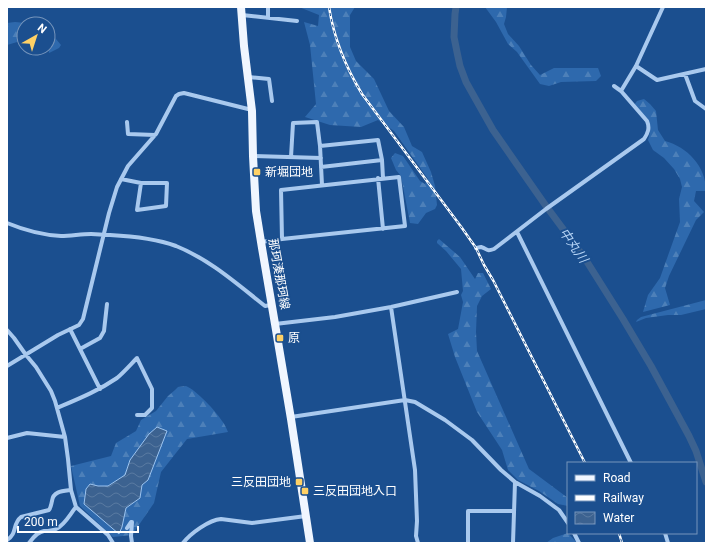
<svg xmlns="http://www.w3.org/2000/svg" width="713" height="550" font-family="Roboto,'Noto Sans JP',sans-serif">
<style>
.forest{fill:url(#forest-firs);fill-rule:evenodd}
.water{fill:url(#water-waves);stroke:#9cc4f0}
.lines{fill:none;stroke-linecap:round;stroke-linejoin:round}
.river{stroke:#3c6290;stroke-width:7}
.minor{stroke:#a9c9ee;stroke-width:4}
.primary{stroke:#f0f6ff;stroke-width:8}
.rail-casing{stroke:#fff;stroke-width:2.5}
.rail{stroke:#1b4f8f;stroke-width:1;stroke-dasharray:3;stroke-linecap:butt}
.poi-dot{fill:#ffd166;stroke:#1b4f8f;stroke-width:1.5}
.labels{text-anchor:middle;stroke-width:4;stroke-linejoin:round;paint-order:stroke}
.poi-label{font-size:12px;fill:#fff;stroke:#1b4f8f;text-anchor:start}
.street-label{font-size:12px;fill:#fff;stroke:#1b4f8f}
.water-label{font-size:13px;font-style:italic;fill:#b5d3f5;stroke:#1b4f8f}
</style>
<defs>
<pattern id="forest-firs" width="22" height="20" patternUnits="userSpaceOnUse"><rect width="22" height="20" fill="#2e69ad"/><path d="M5 1l3.5 6h-7zM16 11l3.5 6h-7z" fill="#4d80b9"/></pattern>
<pattern id="water-waves" width="16" height="10" patternUnits="userSpaceOnUse"><rect width="16" height="10" fill="#3c6290"/><path d="M0 5q4-4 8 0t8 0" fill="none" stroke="#597aa1"/></pattern>
</defs>
<rect width="100%" height="100%" fill="#1b4f8f"/>
<path class="forest" d="M299,7H355L350,15V47L356,61L374,79L389,111L404,127L412,146L422,152L431,172L435,186L437,205L435,209L426,213L418,224L410,223L401,176L396,170L391,158L395,153L403,156L420,181L425,184L428,179L394,131L378,120L361,127L330,125L305,117L316,104L310,45L304,22L318,26L319,15Z
M485,7H507L506,17L504,24L508,34L519,46L531,65L540,75L554,68H598L601,76L596,81L561,82L549,86L540,84L517,52L508,44L496,22Z
M15,22C22,23 29,22 35,24H24V40L7,45V23Z
M48,32L56,39L61,45L59,48L49,53Z
M644,99L650,104L656,111L658,130L665,141C687,147 706,166 706,191H696L694,201L704,212L696,220L669,276L665,288L670,305L643,312L648,295L660,278L680,222L679,199L682,187L680,179L674,169L664,158L653,150L648,140C654,122 645,118 634,105L637,101Z
M439,239L460,257L475,279L478,273H483L491,289L482,296L477,306L476,332L477,351L529,469L568,498V506L558,504L539,491L518,480L508,470L502,450L477,412L455,357L448,334L458,329L463,302L461,295L463,291L461,269L446,251L437,243V241Z
M706,300V309L681,315H668L646,318L636,322L637,320L641,317Z
M186,386C196,390 216,411 222,421C225,424 226,428 228,432L187,439L161,472L154,503L132,535L113,537L80,506L71,466L111,456L116,443L136,431L141,420L156,411L168,396L175,390L178,387ZM157,427L167,431L142,485L140,498L126,508L122,527L84,504L86,489L90,484L98,486H108L125,475L130,460L149,434Z
M568,533L577,543H546L553,538Z"/>
<path class="water" d="M157,427L167,431L148,480L142,485L140,498L126,508L122,527L119,534L84,504L86,489L90,484L98,486H108L125,475L130,460L149,434Z"/>
<g class="lines">
<path class="river" d="M456,7L455,14L454,37L457,52L460,66L466,82L493,130L546,206L584,257L623,319L651,366L689,436L696,451L706,482"/>
<path class="minor" d="M268,7V18
M242,15L297,21
M636,66L657,80L706,69
M685,74L695,101L706,109
M248,77L269,79L272,101
M621,91L636,66L663,7
M127,122L128,134L155,135
M320,146L378,140L382,160L383,178
M253,156L321,158
M291,157L293,123L317,122L320,146L322,185
M321,167L382,160
M378,178L383,229
M121,179L141,183H167L166,206L137,210L141,183
M7,223C24,230 42,235 61,236C71,236 81,234 91,234C97,234 103,235 110,235C129,236 157,239 176,246C209,259 237,284 265,306L271,305
M517,232L631,463
M261,242L282,239L405,226L399,177L281,190L282,239
M476,248C477,248 479,247 481,247C488,249 486,252 494,249L546,209L644,139C648,133 650,128 647,121L621,91L614,86
M391,307L415,470L417,521L416,536L418,543
M275,324L335,317L391,307L457,292
M70,329L100,389
M7,330L14,338L26,355L36,367L51,391L55,401L65,437L68,459L71,490L76,507L108,535L113,543
M80,349L100,338L104,331L107,304
M7,366L58,335L79,325L83,319L109,213L117,187L128,166L156,134L176,96L179,94L184,93L252,110
M57,408C78,399 98,391 117,378C124,372 131,364 137,358L152,389V408L145,415H137
M291,417L405,400L415,402L445,420L472,440L501,470L515,482L540,496L559,510L568,523
M7,438L27,433L65,437
M127,528L131,522H132L131,536L132,543
M574,533L579,543
M665,533L668,543
M7,540C18,533 12,524 21,517L49,510C51,507 51,505 52,501C53,491 63,491 71,490
M29,543C33,538 37,532 44,531C48,531 52,531 56,529C65,525 70,514 76,507
M183,543C191,533 209,520 221,519L252,523L306,516
M468,543V511H513
M513,543L515,482"/>
<path class="primary" d="M241,7L244,46L252,111L253,156L256,211L262,248L275,324L291,419L310,543"/>
<defs>
<path id="rail" d="M329,7C334,39 345,66 362,94L462,228L476,248L484,265L493,280L585,463
M619,533L622,543"/>
</defs>
<use href="#rail" class="rail-casing"/>
<use href="#rail" class="rail"/>
</g>
<g class="poi-dot">
<rect x="253" y="168" width="8" height="8" rx="2"/>
<rect x="276" y="334" width="8" height="8" rx="2"/>
<rect x="295" y="478" width="8" height="8" rx="2"/>
<rect x="301" y="487" width="8" height="8" rx="2"/>
</g>
<g class="labels">
<g class="poi-label">
<text x="265" y="176">新堀団地</text>
<text x="288" y="342">原</text>
<text x="291" y="486" text-anchor="end">三反田団地</text>
<text x="313" y="495">三反田団地入口</text>
</g>
<g class="street-label">
<text transform="translate(279 274) rotate(80)" y="4">那珂湊那珂線</text>
</g>
<g class="water-label">
<text transform="translate(574 245) rotate(55)" y="5">中丸川</text>
</g>
</g>
<rect width="713" height="550" fill="none" stroke="#ffffff" stroke-width="16"/>
<rect x="567" y="462" width="130" height="72" fill="#1b4f8f" stroke="#7695bc"/>
<rect x="575" y="475" width="20" height="6" fill="#f0f6ff" stroke="#7695bc"/>
<text x="603" y="482" font-size="12" fill="#ffffff">Road</text>
<rect x="575" y="495" width="20" height="6" fill="#ffffff" stroke="#7695bc"/>
<text x="603" y="502" font-size="12" fill="#ffffff">Railway</text>
<rect x="575" y="512" width="20" height="12" fill="url(#water-waves)" stroke="#7695bc"/>
<text x="603" y="522" font-size="12" fill="#ffffff">Water</text>
<g transform="translate(36 36) rotate(39)"><circle r="19" fill="#1b4f8f" stroke="#7695bc"/>
<path d="M0-3L7 15L0 10L-7 15Z" fill="#ffd166"/>
<text y="-6" font-size="11" font-weight="bold" text-anchor="middle" fill="#ffffff">N</text>
</g>
<path d="M18 526v6h120v-6" fill="none" stroke="#ffffff" stroke-width="2"/>
<text x="24" y="526" font-size="12" fill="#ffffff" stroke="#1b4f8f" stroke-width="3" paint-order="stroke">200 m</text>
</svg>
